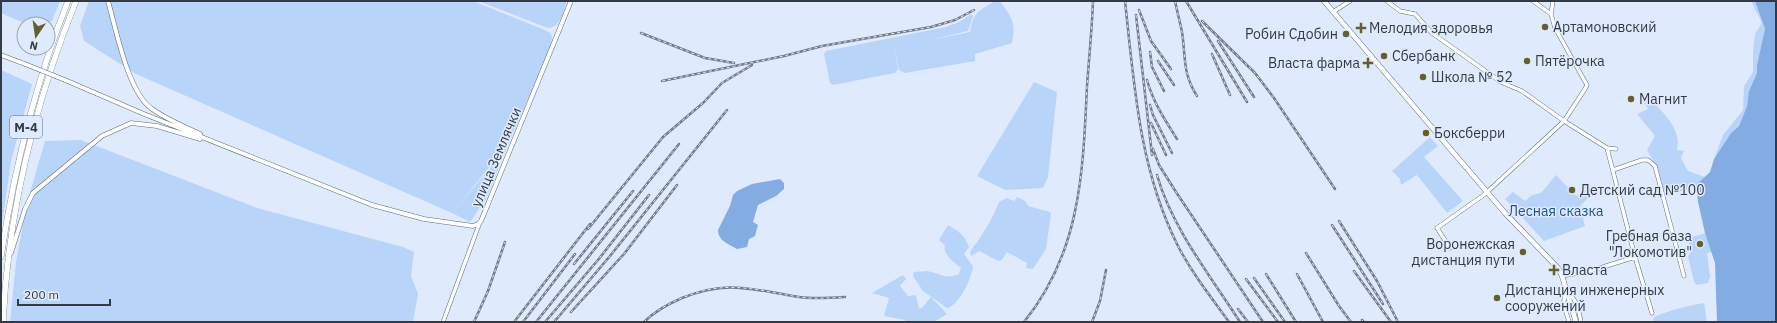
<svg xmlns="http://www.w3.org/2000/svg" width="1777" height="323" font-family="'IBM Plex Sans',sans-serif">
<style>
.green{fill:#b8d4f9}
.water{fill:#83ace3}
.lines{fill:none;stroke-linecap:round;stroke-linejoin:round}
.minor-casing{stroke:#5e6b7e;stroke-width:4.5}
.tertiary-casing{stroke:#5e6b7e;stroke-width:5}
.secondary-casing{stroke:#5e6b7e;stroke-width:5.5}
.trunk-casing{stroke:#5e6b7e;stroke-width:6}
.minor{stroke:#fff;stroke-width:3.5}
.tertiary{stroke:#fff;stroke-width:4}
.secondary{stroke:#fff;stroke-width:4.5}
.trunk{stroke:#fff;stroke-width:5.5}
.rail-casing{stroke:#727b87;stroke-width:2.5}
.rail{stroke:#dfebfc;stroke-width:1;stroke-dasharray:3;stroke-linecap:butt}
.tertiary-bridge-casing{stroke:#5e6b7e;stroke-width:5;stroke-linecap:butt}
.tertiary-bridge{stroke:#fff;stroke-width:4}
.poi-dot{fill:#63602d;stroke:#dfebfc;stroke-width:1.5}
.labels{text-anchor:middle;stroke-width:3;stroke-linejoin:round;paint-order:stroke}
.shield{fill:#dfebfc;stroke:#676f7a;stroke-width:1}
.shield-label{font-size:13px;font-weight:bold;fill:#343a43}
.poi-label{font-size:14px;fill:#343a43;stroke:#dfebfc;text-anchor:start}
.street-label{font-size:14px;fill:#343a43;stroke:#dfebfc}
.park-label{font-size:14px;fill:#1d5294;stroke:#dfebfc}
</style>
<rect width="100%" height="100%" fill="#dfebfc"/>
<path class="green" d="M1,1H60L52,21C35,30 17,20 1,13Z
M89,1H473L547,31L551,34L552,38L549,51L505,152L494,161L452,213L136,74L84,41L80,26Z
M478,1H567C563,12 561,27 548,28Z
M995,1H1000C1012,18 1016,22 1012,43L975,54V61L905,73L899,70L894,47L898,69L895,73L833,85L830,83L824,54L826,51L946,27L959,22L971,14L973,16L968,31L930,40L970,32C973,13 978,11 995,1Z
M1751,1H1755L1765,29L1757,65V73L1749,91L1747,106L1739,126L1731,133L1714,159L1723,135L1743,110L1744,86L1753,72V51L1755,34L1762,23Z
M1,70L32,84L11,161L1,231Z
M1034,82L1057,92L1048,177L1043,188L1005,190L977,176Z
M1646,93C1658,109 1683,127 1677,150L1684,151L1681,158L1688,171L1705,177L1696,186L1664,196L1652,159L1647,150L1655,136L1637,114L1648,109L1642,98Z
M1430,137L1438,146L1424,157L1463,201L1447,213L1417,175L1401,185L1400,179L1392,171Z
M81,140L257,208L403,247L414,252L411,276L418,294L413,322H10L16,262L27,203L45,141Z
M495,162L500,164L486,199L470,222L452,213Z
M1556,175L1576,196L1591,187L1594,192L1580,206L1585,226L1544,241L1505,199L1513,192L1525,201L1532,195L1541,193Z
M1017,197L1025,201L1028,206L1050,212L1051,214L1046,249L1033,269L1026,268L1027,263L1007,252L1002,260L998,261L979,251L971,256L970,252C983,234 991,222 999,202L1007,198L1014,201Z
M948,225C959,231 965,236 969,247L964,254L973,266C972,277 960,305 947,308L923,291L913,276L914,272C918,272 923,271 927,271C940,273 945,280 959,274L961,268C954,262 942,254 945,245L939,240Z
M1706,233L1712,252L1707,253L1710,276L1708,283L1697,285L1694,282L1688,256L1691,252L1688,238Z
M903,275L906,279L900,286L908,296L916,295L919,309L922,308L931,297L947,314L934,322H905V320L884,316L889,298L872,293Z
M1704,303L1707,322H1653L1654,317C1671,310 1686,306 1704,303Z"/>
<path class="water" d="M1755,1H1776V322H1717L1715,263L1705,233L1698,202L1696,185L1710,172L1714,159L1731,133L1739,126L1747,106L1749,91L1757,73V65L1765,29Z
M780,179L784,183V189L776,196L758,205L753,222L758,225L755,236L749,239L747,247L737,249C729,244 718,241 718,230L730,206L733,195L737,191L752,184Z"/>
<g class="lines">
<defs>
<path id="minor" d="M1387,1L1400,11L1415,14L1432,33L1501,82L1522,91L1564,121L1607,148L1635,257L1652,313
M1333,12L1350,1
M1551,14L1553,1
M1607,148L1616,149
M1613,170L1642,160H1648L1655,166L1684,276
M1450,248L1437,228L1485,194L1549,135L1564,121L1585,89L1587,85L1555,28L1551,14L1533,1
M1562,276L1590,271L1635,257
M443,322L480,222
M1569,322C1567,313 1560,301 1567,293C1577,298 1579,312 1581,322"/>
<path id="tertiary" d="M108,1C116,29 128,92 151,108C165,119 184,126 200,134
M1,55L25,64
M65,80L144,114L372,205L424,219L473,226L478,224L481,221L571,1
M11,253L25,209L33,193L102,136L131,123L157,126L200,139"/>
<path id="secondary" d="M1324,1L1505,213L1558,268L1562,276L1576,322"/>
<path id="trunk" d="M1,257C14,169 35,84 68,1
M3,322C8,212 35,103 76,1"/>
</defs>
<use href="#minor" class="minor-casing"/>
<use href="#tertiary" class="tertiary-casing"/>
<use href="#secondary" class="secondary-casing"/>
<use href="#trunk" class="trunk-casing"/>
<use href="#minor" class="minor"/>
<use href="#tertiary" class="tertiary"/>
<use href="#secondary" class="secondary"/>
<use href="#trunk" class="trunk"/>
<defs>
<path id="rail" d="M1125,1C1134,83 1139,168 1177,244C1191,272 1211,297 1229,322
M1175,1C1177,11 1180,22 1182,32C1186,58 1182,72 1197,96
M1186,1L1247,102
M1139,10L1151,41L1171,69
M1136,15L1152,155
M1202,21L1255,73L1274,98L1335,189
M641,33L705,58L734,63
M1218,41L1254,97
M1150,52L1152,67L1164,91
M1212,54L1230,95
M1158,61L1174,85
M1147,80C1153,102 1165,120 1177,139
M662,81L784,56L822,46L931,27L955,20L974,10
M1150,105L1153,115L1172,153
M1151,123L1166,155
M1153,149L1159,165L1176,192L1263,322
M1157,175C1171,226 1211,277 1240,322
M1339,221L1377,281L1398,322
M1332,225L1383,304
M588,229L663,137L703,103L722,83L752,65
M1306,253L1339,306L1351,322
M574,264L633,191
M1354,271L1391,322
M1266,274L1296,322
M1297,274L1323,322
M1254,278L1285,322
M1246,279L1278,322
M1238,309L1248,322
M571,312L624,254L677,185
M1362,320L1364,322
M474,322L488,291L505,242
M514,322L590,224
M523,322L575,254
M536,322L679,144
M545,322L598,260L649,195
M554,322L610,256L727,110
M644,322C655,311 668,304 682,298C728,279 753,290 799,297C814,299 829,298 845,297
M1024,322C1081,252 1083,171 1087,86C1089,58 1092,29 1093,1
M1092,322L1100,301L1106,270"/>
</defs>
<use href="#rail" class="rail-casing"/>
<use href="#rail" class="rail"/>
<defs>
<path id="tertiary-bridge" d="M25,64L65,80"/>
</defs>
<use href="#tertiary-bridge" class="tertiary-bridge-casing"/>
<use href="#tertiary-bridge" class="tertiary-bridge"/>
</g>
<g class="poi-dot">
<circle cx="1545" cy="27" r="4"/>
<path d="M1359 22h4v4h4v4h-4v4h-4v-4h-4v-4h4z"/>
<circle cx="1346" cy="34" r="4"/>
<circle cx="1384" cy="56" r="4"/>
<circle cx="1527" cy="61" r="4"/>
<path d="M1366 57h4v4h4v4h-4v4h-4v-4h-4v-4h4z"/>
<circle cx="1423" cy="77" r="4"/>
<circle cx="1631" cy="99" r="4"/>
<circle cx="1426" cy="133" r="4"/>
<circle cx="1572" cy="190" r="4"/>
<circle cx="1700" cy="244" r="4"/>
<circle cx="1523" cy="252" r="4"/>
<path d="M1552 264h4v4h4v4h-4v4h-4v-4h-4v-4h4z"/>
<circle cx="1497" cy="298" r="4"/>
</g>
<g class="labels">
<rect class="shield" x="10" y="116" width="32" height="22" rx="3"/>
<g class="shield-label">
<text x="26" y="132">М-4</text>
</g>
<g class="poi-label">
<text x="1553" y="32">Артамоновский</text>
<text x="1369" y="33">Мелодия здоровья</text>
<text x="1338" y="39" text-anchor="end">Робин Сдобин</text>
<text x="1392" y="61">Сбербанк</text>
<text x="1535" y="66">Пятёрочка</text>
<text x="1360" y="68" text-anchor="end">Власта фарма</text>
<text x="1431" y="82">Школа № 52</text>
<text x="1639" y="104">Магнит</text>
<text x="1434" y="138">Боксберри</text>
<text x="1580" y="195">Детский сад №100</text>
<text x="1692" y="241" text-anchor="end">Гребная база<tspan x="1692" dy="16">"Локомотив"</tspan></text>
<text x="1515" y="249" text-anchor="end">Воронежская<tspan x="1515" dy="16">дистанция пути</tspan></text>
<text x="1562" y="275">Власта</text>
<text x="1505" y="295">Дистанция инженерных<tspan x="1505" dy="16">сооружений</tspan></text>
</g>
<g class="street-label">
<text transform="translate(496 157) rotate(-67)" y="5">улица Землячки</text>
</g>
<g class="park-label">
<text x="1556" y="216">Лесная сказка</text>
</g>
</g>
<rect width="1777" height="323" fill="none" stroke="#343a43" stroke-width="4"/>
<g transform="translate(36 36) rotate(193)"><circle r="19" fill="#dfebfc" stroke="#9ba4b2"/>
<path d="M0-3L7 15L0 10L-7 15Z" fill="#63602d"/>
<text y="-6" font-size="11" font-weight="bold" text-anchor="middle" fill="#343a43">N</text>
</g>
<path d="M18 299v6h92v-6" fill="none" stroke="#343a43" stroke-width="2"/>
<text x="24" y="299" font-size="12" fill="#343a43" stroke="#dfebfc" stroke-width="3" paint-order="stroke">200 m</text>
</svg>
